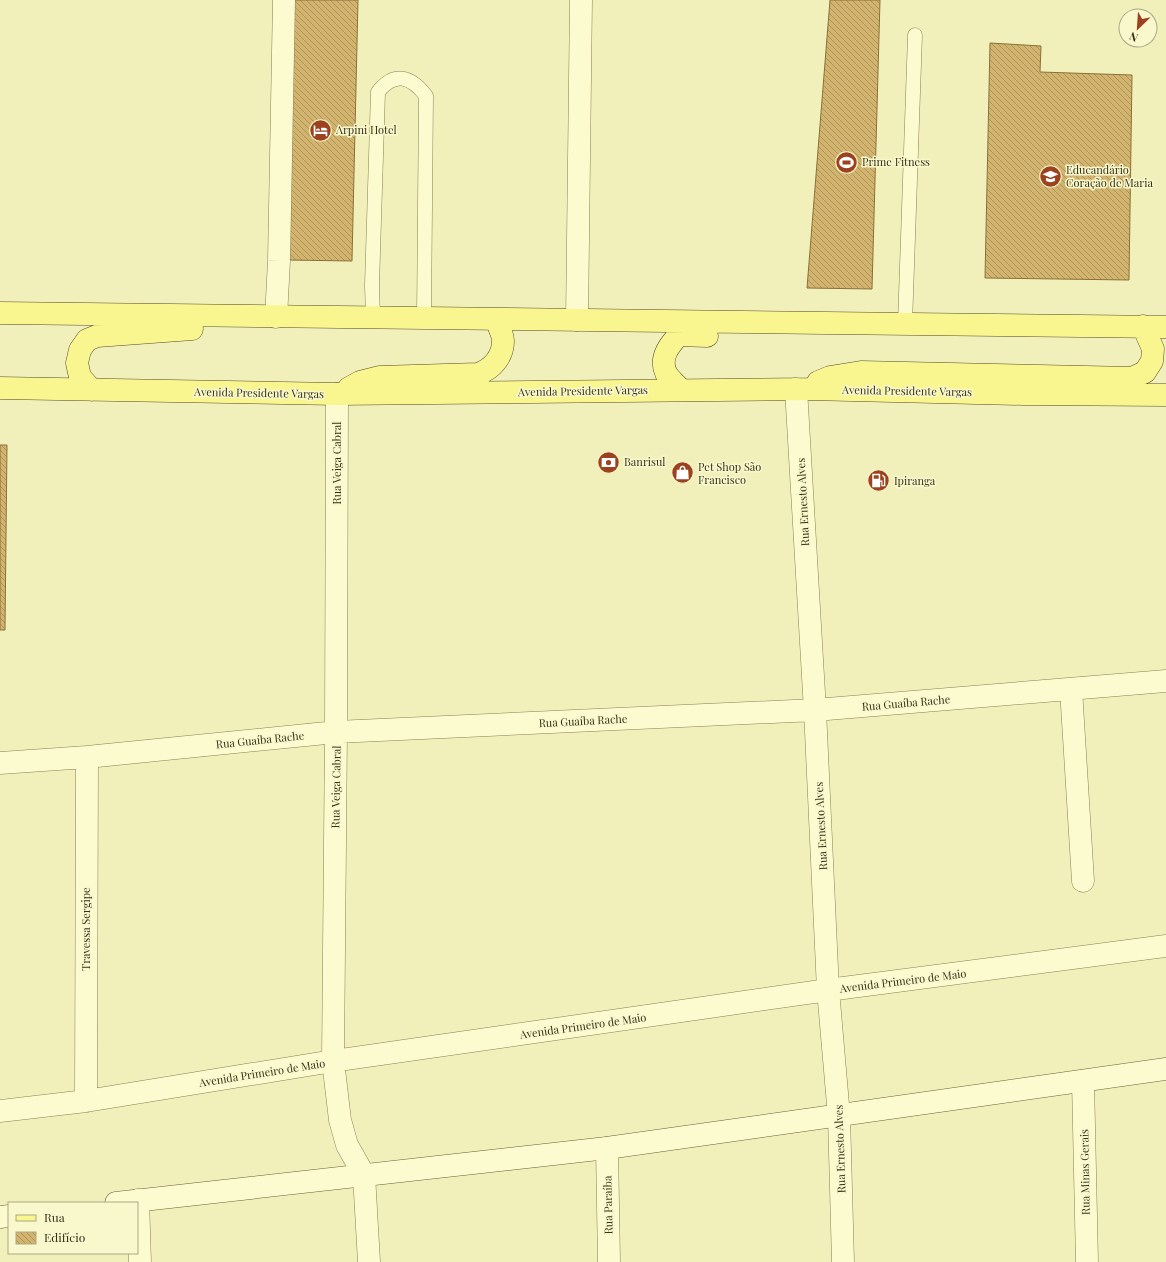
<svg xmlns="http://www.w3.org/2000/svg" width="1166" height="1262" font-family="'Playfair Display',serif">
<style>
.building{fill:url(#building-back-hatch);stroke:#8b7038}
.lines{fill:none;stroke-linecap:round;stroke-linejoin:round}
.service-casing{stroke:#8a8054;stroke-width:15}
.minor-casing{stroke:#8a8054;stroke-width:23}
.tertiary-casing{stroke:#8a8054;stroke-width:23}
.secondary-casing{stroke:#6b6037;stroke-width:23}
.primary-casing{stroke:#574b29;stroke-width:23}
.service{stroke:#fcfbcf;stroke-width:14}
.minor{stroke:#fcfbcf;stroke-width:22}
.tertiary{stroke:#fcfbcf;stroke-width:22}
.secondary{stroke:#fcfbcf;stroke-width:22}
.primary{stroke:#f9f68f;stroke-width:22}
.labels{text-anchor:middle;stroke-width:3;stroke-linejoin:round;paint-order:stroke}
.poi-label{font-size:11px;fill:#37311a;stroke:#f8f8cc;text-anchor:start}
.street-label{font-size:11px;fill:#37311a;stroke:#f8f8cc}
</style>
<defs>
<pattern id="building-back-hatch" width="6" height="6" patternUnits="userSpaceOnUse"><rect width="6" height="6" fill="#d3b46e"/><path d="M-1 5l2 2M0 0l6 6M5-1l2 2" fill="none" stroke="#ac935a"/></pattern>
</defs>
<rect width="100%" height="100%" fill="#f1f0bb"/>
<path class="building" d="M289,0H358L352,261L287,260Z
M830,0H880L872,289L807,288Z
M990,43L1041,46L1040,72L1132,75L1129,280L985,278Z
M0,445H7L5,630H0Z"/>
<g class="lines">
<defs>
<path id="service" d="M373,318L372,285L378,92C394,71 411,76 426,96L424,319
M905,324L915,35"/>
<path id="minor" d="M276,317L279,261L284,0
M577,320L581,0
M796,389L815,710L828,990L839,1116L843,1262
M337,394L336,732L333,1061L340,1120L347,1145L364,1175L369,1262
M1071,689L1083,881
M0,763L87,757L336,732L815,710L1166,681
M86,1101L87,757
M0,1111L86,1101L333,1061L828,990L1166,946
M607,1148L609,1262
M138,1200L140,1262"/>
<path id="tertiary" d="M1083,1081L1087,1262"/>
<path id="secondary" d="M116,1203L607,1148L1166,1069
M0,1217L9,1216"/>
<path id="primary" d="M0,313L1166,327
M818,382L830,377L861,372L1132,378L1145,372L1152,361L1153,349L1143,326
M0,388L337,394L809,389L1023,394L1166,395
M349,388L360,382L380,377L478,374C492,369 503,357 503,341C503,334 498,326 496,319
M92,390L80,377L77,363L80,350L87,340L97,336L192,329
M681,390C677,385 669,379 666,373C659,358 669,345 679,335L707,336"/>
</defs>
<use href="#service" class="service-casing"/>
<use href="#minor" class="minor-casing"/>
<use href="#tertiary" class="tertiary-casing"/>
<use href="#secondary" class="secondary-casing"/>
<use href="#primary" class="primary-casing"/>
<use href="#service" class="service"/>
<use href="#minor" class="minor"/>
<use href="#tertiary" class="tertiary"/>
<use href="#secondary" class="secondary"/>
<use href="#primary" class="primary"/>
</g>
<defs>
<symbol id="hotel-disc" viewBox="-11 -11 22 22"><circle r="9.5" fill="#9d421f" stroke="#f8f8cc"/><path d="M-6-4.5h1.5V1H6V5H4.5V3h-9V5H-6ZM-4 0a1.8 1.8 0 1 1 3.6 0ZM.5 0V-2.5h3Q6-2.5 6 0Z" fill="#fff"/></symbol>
<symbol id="stadium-disc" viewBox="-11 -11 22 22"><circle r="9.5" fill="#9d421f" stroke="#f8f8cc"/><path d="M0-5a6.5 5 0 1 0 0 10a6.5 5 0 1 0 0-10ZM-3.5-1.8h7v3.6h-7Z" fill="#fff"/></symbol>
<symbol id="university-disc" viewBox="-11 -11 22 22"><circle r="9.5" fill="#9d421f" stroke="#f8f8cc"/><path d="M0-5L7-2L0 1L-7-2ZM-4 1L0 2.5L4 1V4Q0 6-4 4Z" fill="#fff"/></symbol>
<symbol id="bank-disc" viewBox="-11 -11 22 22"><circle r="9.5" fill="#9d421f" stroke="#f8f8cc"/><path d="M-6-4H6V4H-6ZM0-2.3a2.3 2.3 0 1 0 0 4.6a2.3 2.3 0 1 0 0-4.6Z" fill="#fff"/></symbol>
<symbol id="shop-disc" viewBox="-11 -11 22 22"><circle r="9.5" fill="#9d421f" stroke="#f8f8cc"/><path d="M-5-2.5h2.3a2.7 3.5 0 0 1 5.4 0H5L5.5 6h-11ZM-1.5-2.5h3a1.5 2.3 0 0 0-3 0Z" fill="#fff"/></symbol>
<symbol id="fuel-disc" viewBox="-11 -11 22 22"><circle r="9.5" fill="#9d421f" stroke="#f8f8cc"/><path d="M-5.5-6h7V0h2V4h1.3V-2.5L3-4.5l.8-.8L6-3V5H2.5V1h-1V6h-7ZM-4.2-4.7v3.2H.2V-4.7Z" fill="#fff"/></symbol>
</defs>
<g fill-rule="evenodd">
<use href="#hotel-disc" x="308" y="118" width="25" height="25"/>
<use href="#stadium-disc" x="834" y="150" width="25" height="25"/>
<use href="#university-disc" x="1038" y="164" width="25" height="25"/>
<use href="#bank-disc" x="596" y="450" width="25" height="25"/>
<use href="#shop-disc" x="670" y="460" width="25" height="25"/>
<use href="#fuel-disc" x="866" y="468" width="25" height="25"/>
</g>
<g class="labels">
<g class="poi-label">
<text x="336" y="134">Arpini Hotel</text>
<text x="862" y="166">Prime Fitness</text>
<text x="1066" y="174">Educandário<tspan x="1066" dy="13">Coração de Maria</tspan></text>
<text x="624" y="466">Banrisul</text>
<text x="698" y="471">Pet Shop São<tspan x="698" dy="13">Francisco</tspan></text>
<text x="894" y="485">Ipiranga</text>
</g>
<g class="street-label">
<text transform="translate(583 391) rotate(-1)" y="4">Avenida Presidente Vargas</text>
<text transform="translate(907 391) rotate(1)" y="4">Avenida Presidente Vargas</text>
<text transform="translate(259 393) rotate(1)" y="4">Avenida Presidente Vargas</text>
<text transform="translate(337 463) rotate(-90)" y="4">Rua Veiga Cabral</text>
<text transform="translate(803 502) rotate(-93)" y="4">Rua Ernesto Alves</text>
<text transform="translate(906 703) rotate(-5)" y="4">Rua Guaíba Rache</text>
<text transform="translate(583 721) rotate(-3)" y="4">Rua Guaíba Rache</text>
<text transform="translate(260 740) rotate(-6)" y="4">Rua Guaíba Rache</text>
<text transform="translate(336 787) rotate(-89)" y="4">Rua Veiga Cabral</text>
<text transform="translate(821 826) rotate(-93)" y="4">Rua Ernesto Alves</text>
<text transform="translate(86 929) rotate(-90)" y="4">Travessa Sergipe</text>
<text transform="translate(903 981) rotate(-7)" y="4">Avenida Primeiro de Maio</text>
<text transform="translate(583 1026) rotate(-8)" y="4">Avenida Primeiro de Maio</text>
<text transform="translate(262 1073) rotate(-9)" y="4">Avenida Primeiro de Maio</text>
<text transform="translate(840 1149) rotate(-92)" y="4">Rua Ernesto Alves</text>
<text transform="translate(1085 1172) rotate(-91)" y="4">Rua Minas Gerais</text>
<text transform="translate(608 1205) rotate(-91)" y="4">Rua Paraíba</text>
</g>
</g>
<rect x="8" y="1202" width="130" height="52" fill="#f8f8cc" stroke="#aba885"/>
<rect x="16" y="1215" width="20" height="6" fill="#f9f68f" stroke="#aba885"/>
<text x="44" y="1222" font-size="12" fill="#37311a">Rua</text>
<rect x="16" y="1232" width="20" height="12" fill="url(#building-back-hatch)" stroke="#aba885"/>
<text x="44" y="1242" font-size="12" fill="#37311a">Edifício</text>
<g transform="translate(1138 28) rotate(205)"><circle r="19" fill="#f8f8cc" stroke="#aba885"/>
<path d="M0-3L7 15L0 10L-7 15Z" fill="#9d421f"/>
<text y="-6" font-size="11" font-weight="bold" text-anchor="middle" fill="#37311a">N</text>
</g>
</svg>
